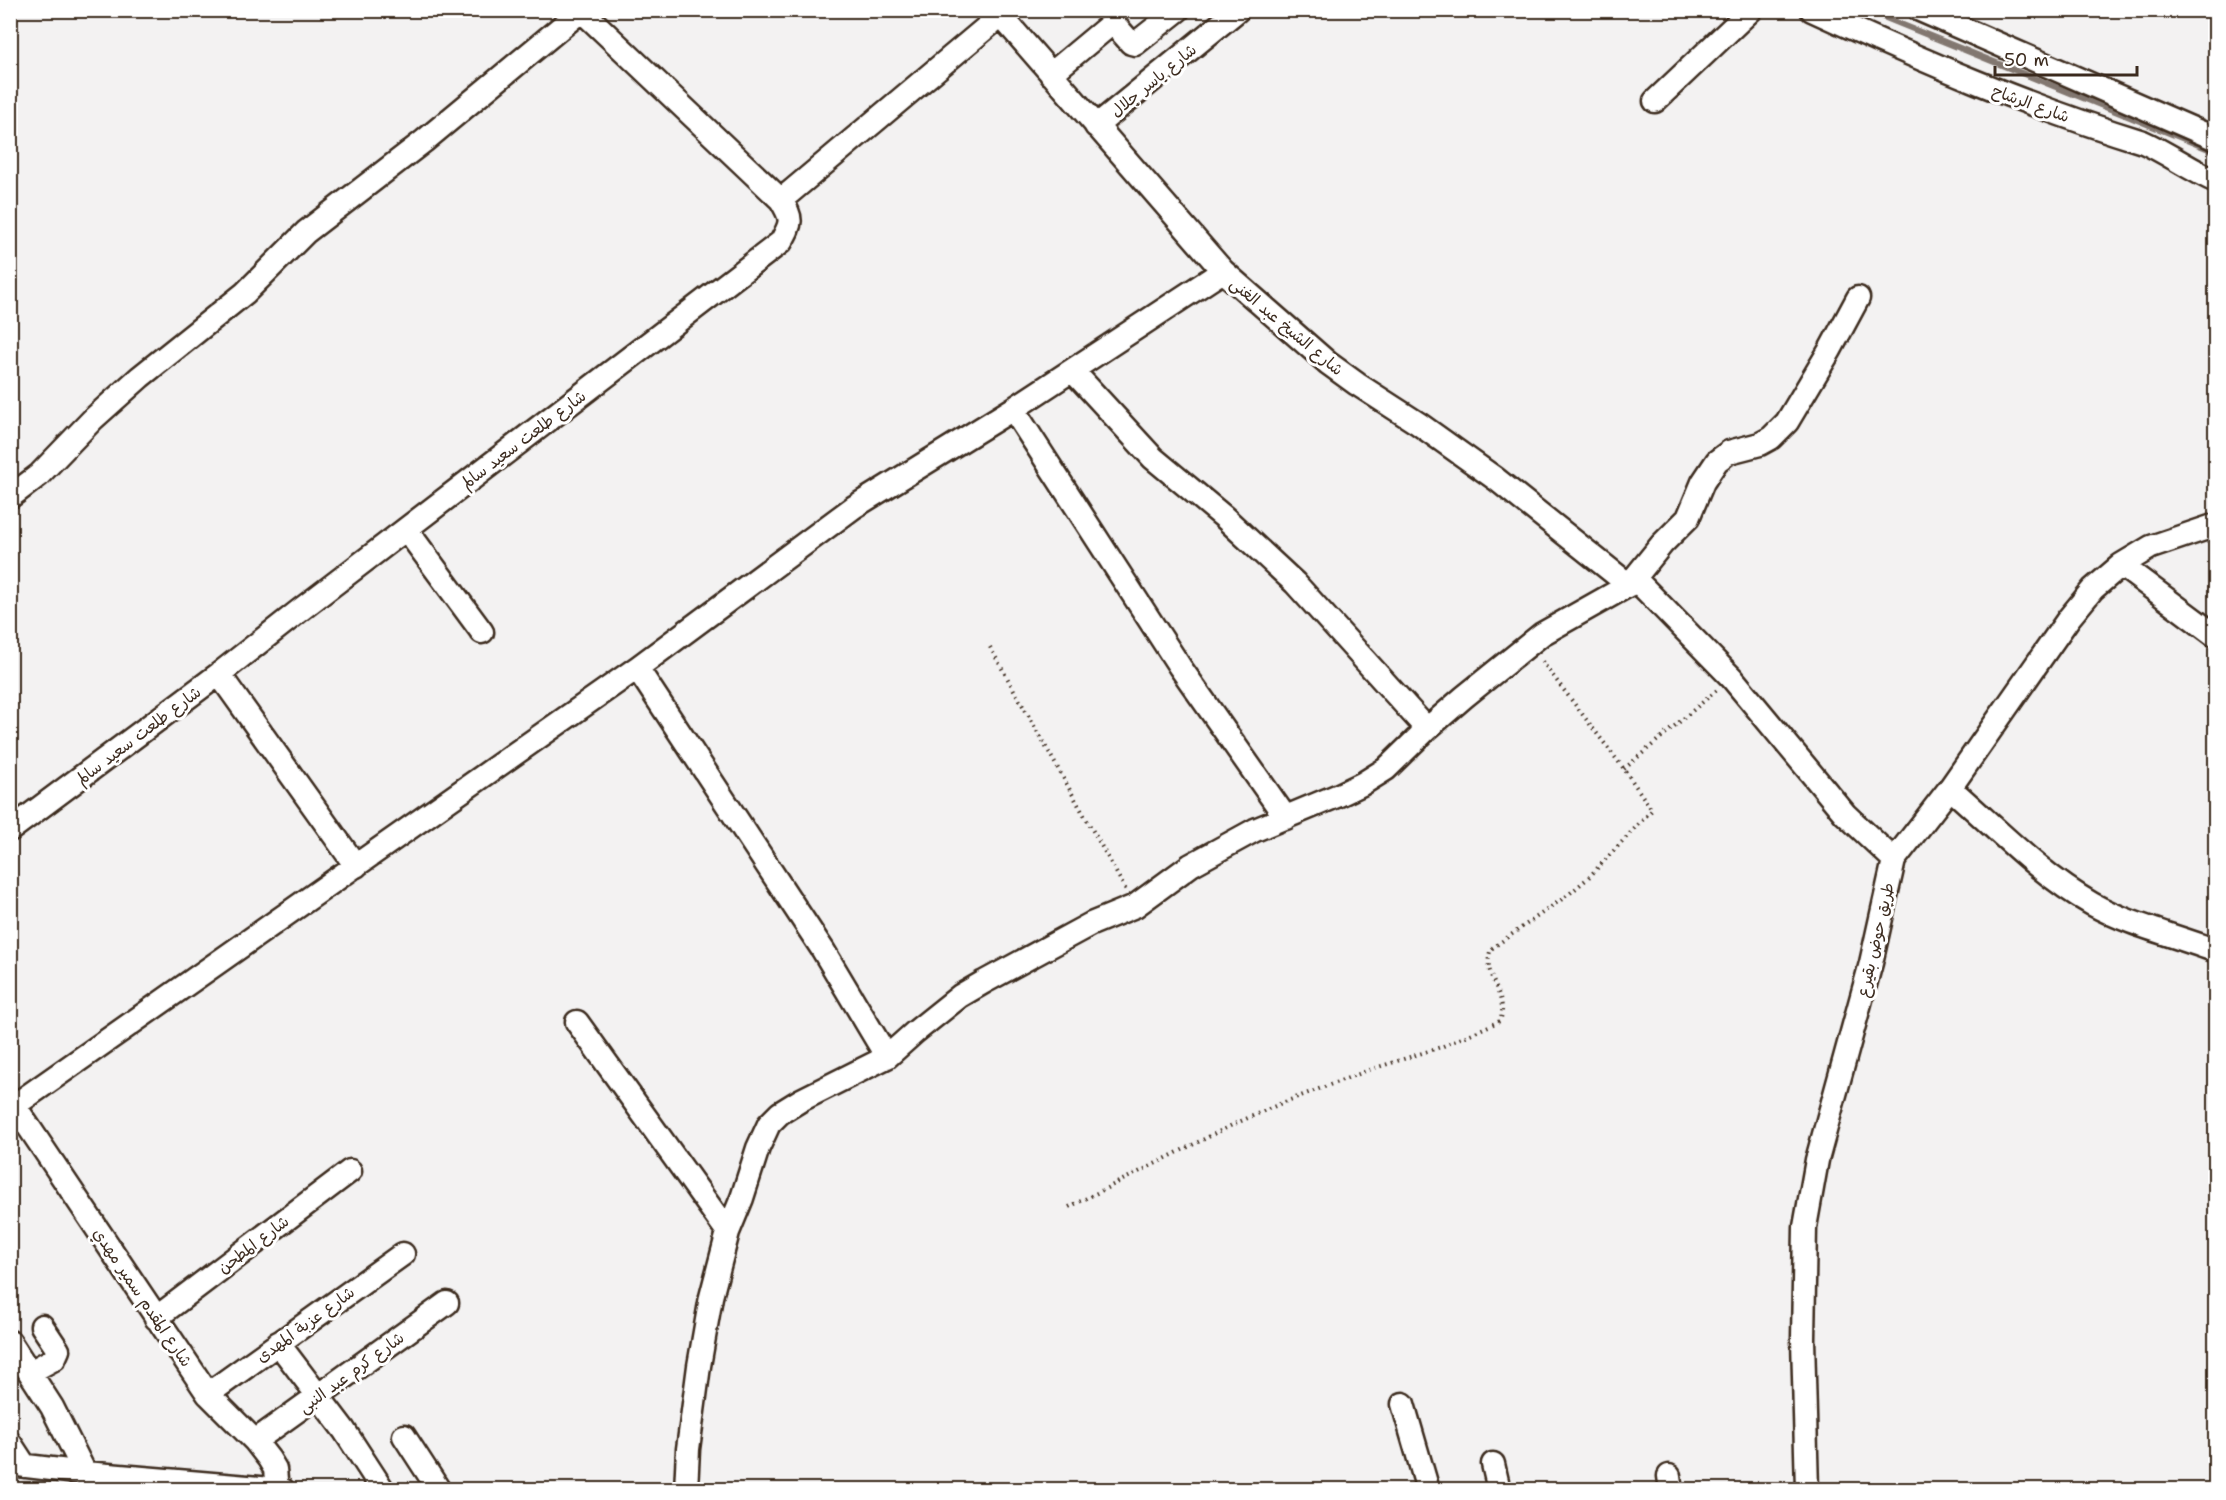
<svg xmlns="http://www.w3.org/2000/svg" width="2226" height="1500" font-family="'Shantell Sans','Playpen Sans Arabic',sans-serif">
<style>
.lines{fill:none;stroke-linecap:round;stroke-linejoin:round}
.stream{stroke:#827770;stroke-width:6}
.minor-casing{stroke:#3b2a1e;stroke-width:27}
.path{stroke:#3b2a1e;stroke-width:4;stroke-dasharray:1.5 4.5;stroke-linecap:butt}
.minor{stroke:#fff;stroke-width:22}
.labels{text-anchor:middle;stroke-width:6;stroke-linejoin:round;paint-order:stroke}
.street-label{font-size:16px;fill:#3b2a1e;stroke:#fff}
</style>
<rect width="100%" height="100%" fill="#f3f2f2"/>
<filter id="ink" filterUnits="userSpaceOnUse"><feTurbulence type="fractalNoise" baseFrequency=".0167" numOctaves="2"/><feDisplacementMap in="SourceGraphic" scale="12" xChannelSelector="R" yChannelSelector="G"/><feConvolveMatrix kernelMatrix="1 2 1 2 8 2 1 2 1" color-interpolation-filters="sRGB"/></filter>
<g filter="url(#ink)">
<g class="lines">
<path class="stream" d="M1866,10L2216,152"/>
<defs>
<path id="minor" d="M996,10L1223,271L1328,363L1357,384L1419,424L1496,479L1629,585
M1812,10C1921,60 2029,107 2143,142C2168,153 2190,170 2216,181
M1920,10L2216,139
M1051,74L1111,24L1115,25L1131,43L1135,44L1178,10
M1655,101L1751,10
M1096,126L1238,10
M781,200L1000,16
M1072,370L1153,458L1224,517L1295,583L1427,729
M1013,409L1180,667L1286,818
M10,497L39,475L93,419L140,377L245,293L306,232L424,141L582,10
M406,529L482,632
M2121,565L2216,636
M1629,585L1662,544L1688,518L1703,482L1717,461L1729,452L1760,444L1771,438L1787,422L1830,350L1858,298
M637,668L823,950L887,1057
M219,674L356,866
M1950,788C1995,827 2039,874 2092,904C2130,925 2174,935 2216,951
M10,830L219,674L299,611L781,242C792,222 793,220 781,200L582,11
M577,1022L728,1232
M10,1099L208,1394L255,1441L269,1459L275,1469L277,1490
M15,1105L637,668L854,507L1013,409L1223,271
M156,1318L350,1171
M10,1342L52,1407L85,1473
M278,1343L344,1430L383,1490
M30,1372L54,1359L58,1350L42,1326
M208,1394L403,1254
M1403,1404L1428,1490
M404,1436L439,1490
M255,1441L447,1303
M10,1443L25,1466
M10,1464L85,1473L283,1490
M1493,1464L1499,1490
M1669,1476L1671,1490
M686,1490L688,1449L699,1366L711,1297L728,1232L742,1198L758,1148L769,1124L780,1113L801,1100L887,1057L915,1032L960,996L984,982L1091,924L1135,906L1191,865L1255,830L1339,795L1362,784L1386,769L1427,729L1464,697L1542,634L1629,585L1638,582L1732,678L1845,814L1894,860
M1807,1490L1803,1339L1805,1227L1817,1160L1871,963L1894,860L1950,788L2069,618L2093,589L2121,565L2151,547L2216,525"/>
</defs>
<use href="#minor" class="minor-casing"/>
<path class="path" d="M990,647L1126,890
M1624,769L1717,690
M1069,1207L1232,1125L1282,1103L1369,1070L1441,1047L1500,1021C1510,995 1480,976 1491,949L1568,895L1588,878L1652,810L1624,769L1541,660"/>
<use href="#minor" class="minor"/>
</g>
</g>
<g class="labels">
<g class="street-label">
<text transform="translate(1153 80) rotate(-39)" y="6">شارع ياسر جلال</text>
<text transform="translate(2031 103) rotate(20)" y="6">شارع الرشاح</text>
<text transform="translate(1287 326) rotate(40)" y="6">شارع الشيخ عبد الغنى</text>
<text transform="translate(523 439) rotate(-37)" y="6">شارع طلعت سعيد سالم</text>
<text transform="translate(138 735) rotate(-37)" y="6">شارع طلعت سعيد سالم</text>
<text transform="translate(1875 940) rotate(-77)" y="6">طريق حوض بقيرع</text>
<text transform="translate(253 1244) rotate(-37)" y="6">شارع المطحن</text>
<text transform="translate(143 1297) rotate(56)" y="6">شارع المقدم سمير مهدي</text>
<text transform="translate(305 1324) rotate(-36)" y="6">شارع عزبة المهدى</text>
<text transform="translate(351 1372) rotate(-36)" y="6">شارع كرم عبد النبى</text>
</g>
</g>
<rect width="2226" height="1500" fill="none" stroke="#fff" stroke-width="36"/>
<rect x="18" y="18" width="2190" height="1464" fill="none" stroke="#3b2a1e" stroke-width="2" filter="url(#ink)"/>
<path d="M1995 66v9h142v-9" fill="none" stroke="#3b2a1e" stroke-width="3"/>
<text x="2004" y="66" font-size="18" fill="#3b2a1e" stroke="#ffffff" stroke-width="4.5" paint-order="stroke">50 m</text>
</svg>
